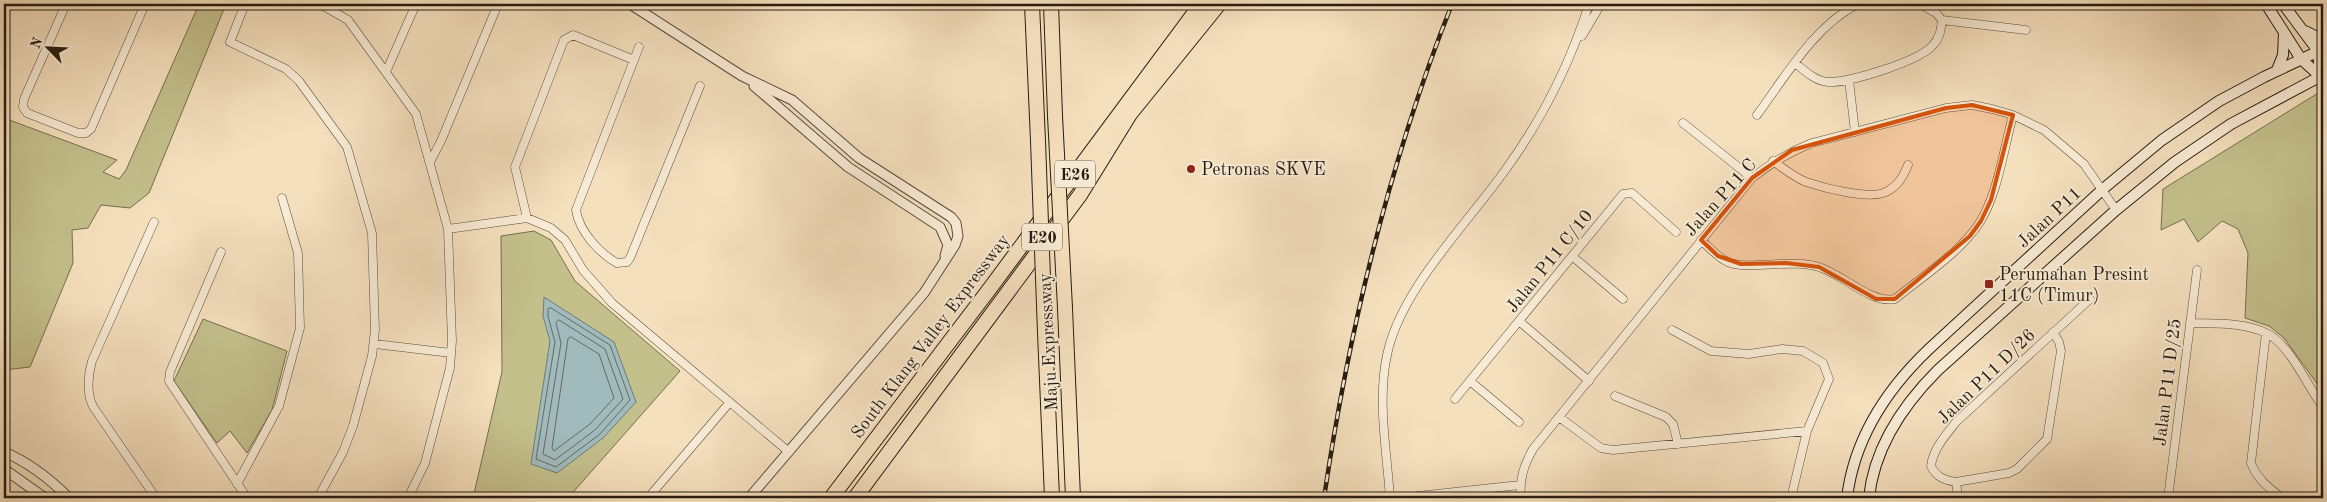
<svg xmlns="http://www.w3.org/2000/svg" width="2327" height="502" font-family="'Old Standard TT',serif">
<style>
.green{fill:#c3c08c;stroke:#756e4e}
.water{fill:#a1babc;stroke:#707b77}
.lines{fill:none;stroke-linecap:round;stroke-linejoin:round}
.shore{stroke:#646b66;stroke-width:1}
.minor-casing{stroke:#5a4d3c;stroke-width:9}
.tertiary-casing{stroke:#5a4d3c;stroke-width:11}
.secondary-casing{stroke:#271c10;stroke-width:12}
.motorway-casing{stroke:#271c10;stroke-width:16}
.minor{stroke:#f8ebd5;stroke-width:8}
.tertiary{stroke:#f8ebd5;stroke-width:9}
.secondary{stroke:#f8ebd5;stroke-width:10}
.motorway{stroke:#f5e0be;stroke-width:14}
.rail-casing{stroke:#271c10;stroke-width:4.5}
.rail{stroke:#f8ebd5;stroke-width:2.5;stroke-dasharray:8;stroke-linecap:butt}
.motorway-bridge-casing{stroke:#271c10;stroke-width:16;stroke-linecap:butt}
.motorway-bridge{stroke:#f5e0be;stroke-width:14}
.marked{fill:#d5530c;fill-opacity:0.2;stroke:#d5530c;stroke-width:4;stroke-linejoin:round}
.poi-dot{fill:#8f2418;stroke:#f8ebd5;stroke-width:2}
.labels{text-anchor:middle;stroke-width:4;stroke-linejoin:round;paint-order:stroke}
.shield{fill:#f8ebd5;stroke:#665a4b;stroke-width:1}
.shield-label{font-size:16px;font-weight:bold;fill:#271c10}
.poi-label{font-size:18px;fill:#271c10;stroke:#f8ebd5;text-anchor:start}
.street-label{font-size:18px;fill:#271c10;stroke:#f8ebd5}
</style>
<rect width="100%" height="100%" fill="#f5e0be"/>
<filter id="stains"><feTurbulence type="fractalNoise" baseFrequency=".004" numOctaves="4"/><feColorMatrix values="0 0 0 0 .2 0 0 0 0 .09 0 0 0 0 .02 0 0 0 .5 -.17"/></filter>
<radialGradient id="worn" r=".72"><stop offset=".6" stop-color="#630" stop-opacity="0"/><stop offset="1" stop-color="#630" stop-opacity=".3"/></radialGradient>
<path class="green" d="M199,4H226L149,193L130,208L101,205L88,228L72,230L73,263L30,367L4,370V242L8,231L4,229V118L117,160L103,172L119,179L126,170Z
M2323,90V392L2284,338L2269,326L2245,318L2248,253L2238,229L2222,221L2198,242L2184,219L2161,230L2163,189Z
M534,231L551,240L575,281L680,371L568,498H473L502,372L501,236Z
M203,319L287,351L272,410L247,453L230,431L217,443L174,381Z"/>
<path class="water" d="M544,297L614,342L636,402L603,438L557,473L531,464L550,341L543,316Z"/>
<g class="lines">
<path class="shore" d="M551,308L610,345L630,400L600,434L556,467L536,459L555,342L548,316V309Z
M559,320L605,349L623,399L595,430L555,460L543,454L561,343L556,323Z
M571,337L599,354L614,398L590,424L554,451L552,448L568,339Z"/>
<defs>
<path id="minor" d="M66,4L24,99L23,107L27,113L78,133H86L91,129L145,4
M245,4L230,42L286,69L299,81L347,147L372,233L375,330L372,356L353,426L343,452L318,498
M320,4L348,20L416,114L448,229L452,341L450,368L425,463L408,498
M1942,20L2026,30
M1582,36L1601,4
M639,47L576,210C579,231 599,253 617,263L627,262L630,258L700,86
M1795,63C1805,71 1815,81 1828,82C1849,83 1920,61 1933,45C1940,38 1941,29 1942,20L1936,13L1920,4
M386,72L416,4
M1849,80L1855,132
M1757,115C1785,77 1815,25 1858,4
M1683,123L1752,178
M1773,161C1784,169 1794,177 1806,182C1824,188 1869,200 1886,192C1898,186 1903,177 1908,165
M430,162L441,141L498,4
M527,218L515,167L564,40L573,35L634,60
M154,222L92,361C88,375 86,395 94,408L156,498
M448,229L527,218L551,228L565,240L583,270L612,303L789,452
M1701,240C1709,247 1718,258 1728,262C1749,271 1791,258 1819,267C1844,275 1871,304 1895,299C1922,277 1962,251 1980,222C1998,193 2004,148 2013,115
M221,252L170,372L169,381L247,498
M1572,256L1623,299
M1519,321L1589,381
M2190,323C2214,324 2244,322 2266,333C2290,344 2307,386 2323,407
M1672,330L1711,351L1749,354L1782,349L1803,351L1823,363L1829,379L1807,431L1791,498
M2266,333L2251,463C2257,479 2269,488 2282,498
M375,344L451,353
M1470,381L1519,422
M1615,396L1666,417L1673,424L1678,444
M1455,399L1623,194L1632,193L1676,232
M1559,417L1601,448L1613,450L1807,431
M1956,482L2009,473L2017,469L2047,439L2061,351L2059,342L2053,332
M237,484L279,406L300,328L298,253L282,198
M1418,496L1520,485
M648,498L730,402
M1390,498C1387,452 1377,401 1387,355C1400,290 1468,223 1506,169C1543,118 1570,64 1589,4
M1521,498C1519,479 1524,465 1533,449L1752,178C1771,163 1789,152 1812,143L1946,108L1972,105L1992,109L2013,115L2044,130L2084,164L2116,210
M1958,498L1956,482C1944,480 1936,477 1931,466C1933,449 1946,435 1956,422L2090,299
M2168,498L2197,270"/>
<path id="tertiary" d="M630,4L742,76L792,100L859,158L951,217L956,223L958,236L955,245L924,293L749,498
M754,86L848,167L940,227L948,245L945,256
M4,452C28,462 50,479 69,498
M4,469L45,498"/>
<path id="secondary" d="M2266,4L2301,59L2320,76
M2283,4L2318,51
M2305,31L2323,40
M2318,51L2320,76
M2277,70L2283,55L2284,33
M1847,498C1854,439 1887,389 1929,349L2103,189L2162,140L2219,101L2264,77L2323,49
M1869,498C1874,448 1903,405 1938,370L2116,210L2175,162L2231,124L2323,75"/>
<path id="motorway" d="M1032,4L1038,141
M1051,4L1055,116
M1065,308L1073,498
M1045,333L1052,498
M831,498L988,291L1201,4
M855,498L1080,195L1130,114L1219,4"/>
</defs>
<use href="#minor" class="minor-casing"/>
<use href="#tertiary" class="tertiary-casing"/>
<use href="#secondary" class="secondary-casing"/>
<use href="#motorway" class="motorway-casing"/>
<use href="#minor" class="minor"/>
<use href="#tertiary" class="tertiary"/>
<use href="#secondary" class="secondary"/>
<use href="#motorway" class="motorway"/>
<defs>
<path id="rail" d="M1324,498C1349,329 1389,163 1452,4"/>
</defs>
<use href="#rail" class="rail-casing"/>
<use href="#rail" class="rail"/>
<defs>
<path id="motorway-bridge" d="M1055,116L1065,308
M1038,141L1045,333"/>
</defs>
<use href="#motorway-bridge" class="motorway-bridge-casing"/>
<use href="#motorway-bridge" class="motorway-bridge"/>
</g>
<path class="marked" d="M1972,105L2013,115L1991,200L1981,221L1970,236L1895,299H1876L1819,267L1786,263L1741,264L1718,256L1701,240L1752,178L1792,150L1946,108Z"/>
<g class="poi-dot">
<circle cx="1191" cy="169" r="5"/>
<rect x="1984" y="279" width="10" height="10" rx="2.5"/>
</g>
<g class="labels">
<g class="shield">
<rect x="1055" y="160.5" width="40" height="27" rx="4"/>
<rect x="1022" y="223.5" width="40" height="27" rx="4"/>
</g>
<g class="shield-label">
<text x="1075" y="180">E26</text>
<text x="1042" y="243">E20</text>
</g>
<g class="poi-label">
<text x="1201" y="175">Petronas SKVE</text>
<text x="1999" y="280">Perumahan Presint<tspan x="1999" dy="21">11C (Timur)</tspan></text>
</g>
<g class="street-label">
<text transform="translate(1720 197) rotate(-48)" y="6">Jalan P11 C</text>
<text transform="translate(2049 217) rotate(-43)" y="6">Jalan P11</text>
<text transform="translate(1549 261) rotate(-51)" y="6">Jalan P11 C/10</text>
<text transform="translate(930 336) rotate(-53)" y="6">South Klang Valley Expressway</text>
<text transform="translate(1048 342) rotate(-93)" y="6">Maju Expressway</text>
<text transform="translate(1986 376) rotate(-44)" y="6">Jalan P11 D/26</text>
<text transform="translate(2167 382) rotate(-83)" y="6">Jalan P11 D/25</text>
</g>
</g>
<rect width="2327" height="502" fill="none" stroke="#f5e0be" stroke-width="20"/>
<rect x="5" y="5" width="2317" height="492" fill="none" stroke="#271c10" stroke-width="2.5"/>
<rect x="10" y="10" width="2307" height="482" fill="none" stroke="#271c10"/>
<g transform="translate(48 48) rotate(294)" stroke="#f8ebd5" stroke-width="4" paint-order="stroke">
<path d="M0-4L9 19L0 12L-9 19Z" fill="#271c10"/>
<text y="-8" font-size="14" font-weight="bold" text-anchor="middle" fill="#271c10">N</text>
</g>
<rect width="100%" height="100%" filter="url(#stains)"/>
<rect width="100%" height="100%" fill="url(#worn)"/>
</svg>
